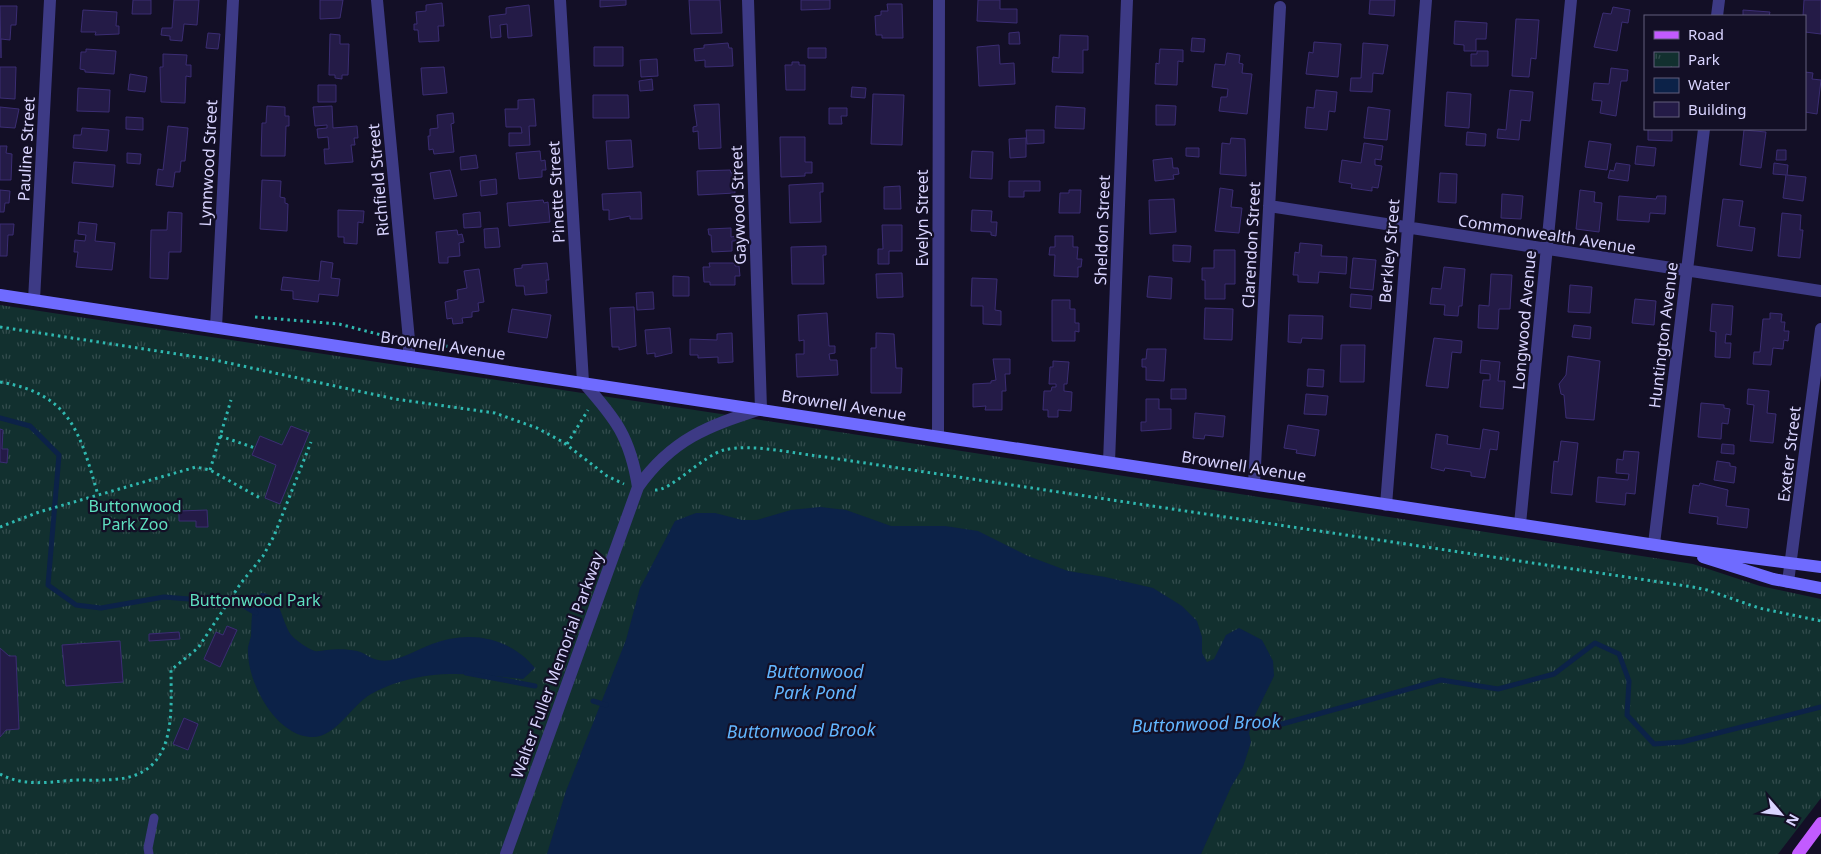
<svg xmlns="http://www.w3.org/2000/svg" width="1821" height="854" font-family="'Noto Sans',sans-serif">
<style>
.park{fill:url(#park-tufts)}
.water{fill:#0c2248}
.lines{fill:none;stroke-linecap:round;stroke-linejoin:round}
.stream{stroke:#0c2248;stroke-width:5}
.building{fill:#241b47;stroke:#3b2d73}
.path{stroke:#2fb8b0;stroke-width:3;stroke-dasharray:2.5 4;stroke-linecap:butt}
.service{stroke:#3d3a85;stroke-width:9}
.minor{stroke:#3d3a85;stroke-width:12}
.tertiary{stroke:#3d3a85;stroke-width:12}
.secondary{stroke:#6f6bff;stroke-width:12}
.primary{stroke:#c25bff;stroke-width:12}
.labels{text-anchor:middle;stroke-width:4.5;stroke-linejoin:round;paint-order:stroke}
.street-label{font-size:16px;fill:#d9d4ff;stroke:#130f26}
.park-label{font-size:16px;fill:#5fe0c0;stroke:#130f26}
.water-label{font-size:18px;font-style:italic;fill:#62b6ff;stroke:#130f26}
</style>
<defs>
<pattern id="park-tufts" width="24" height="20" patternUnits="userSpaceOnUse" patternTransform="scale(1.25)"><rect width="24" height="20" fill="#12302f"/><path d="M3 7l-1-3M5 7V3M7 7l1-3M15 17l-1-3M17 17v-4M19 17l1-3" fill="none" stroke="#344d4e"/></pattern>
</defs>
<rect width="100%" height="100%" fill="#130f26"/>
<path class="park" d="M0,305L794,425L1693,564L1760,586L1821,599V798L1778,854H0Z"/>
<path class="water" d="M820,507L846,510L891,526H945L978,531L1028,556L1068,571L1105,577L1153,588L1182,606L1197,621L1202,637V653L1207,662L1214,659L1226,635L1239,628L1262,640L1273,661L1274,676L1255,715L1249,733L1251,742L1243,767L1231,787L1201,854H547L566,791L626,640L640,588L675,521L696,513H715L742,520H757L791,510Z
M261,593C282,593 281,625 293,637C297,641 310,650 315,651C318,652 323,650 327,650C336,649 347,649 357,651C364,652 370,659 378,660C395,664 416,650 432,644C469,630 510,637 535,668L523,679C483,675 442,669 403,681C392,684 380,689 371,694C351,705 336,739 310,737C274,734 246,680 248,647C249,643 250,640 251,636C252,619 250,608 261,593Z"/>
<g class="lines">
<path class="stream" d="M0,418L30,426L59,455L48,585L76,605L101,608L164,597L239,603L256,613
M466,673L535,686
M593,701L606,705
M1247,724H1282L1441,680L1498,689L1554,674L1595,643L1619,654L1629,681L1627,715L1654,744L1682,742L1821,707"/>
</g>
<path class="building" d="M133,0H151V14H132Z
M174,0H199L197,25L184,24L182,41L170,40V36L161,35L162,28H172Z
M320,0H343L340,18L320,19Z
M600,0H626V5L600,7Z
M689,0H720L722,33L691,34Z
M801,0H830V9L801,10Z
M978,0H1000V9H1017V23L977,21Z
M1370,0H1395L1394,16L1369,14Z
M1804,0H1821V34L1805,32V16H1803Z
M442,3L444,26H438L439,41L419,42L418,30H414V24H417L416,12L426,11V5Z
M887,4H902L903,38H882V35H876L875,16L881,15V11H888Z
M529,5L532,36L508,38L507,24L500,25L501,37L491,38L489,16L506,14V8Z
M0,6H17L16,25H11L10,40L1,39V58Z
M1613,7L1630,10L1628,23L1622,22L1617,51L1594,47L1603,13L1611,14Z
M83,10L117,12L116,26H119V34L95,35L96,32H81Z
M1743,10L1770,12L1769,16H1743Z
M1516,19L1539,20L1536,59L1531,58L1529,77L1512,76Z
M1455,21L1487,23L1486,39H1476V51H1464V45L1454,44Z
M1019,32L1020,44H1009V33Z
M208,33L220,34L218,49L206,48Z
M330,34L340,35V44H349L348,75H342V79L335,78V75H329Z
M1060,35L1088,36V50H1083V73L1052,72L1053,57L1059,58Z
M1192,38L1205,39L1204,52L1191,51Z
M1314,42L1341,44L1338,77L1306,74L1309,52L1313,53Z
M728,43L729,48H732L733,66L705,67V60L695,61L694,49L704,48V45Z
M1363,43L1388,45L1383,74L1373,73L1372,92L1350,91L1351,78H1361Z
M999,45L1000,64L1014,63L1015,84L979,86L977,47Z
M594,47H623V66H594Z
M808,48H826V58H808Z
M86,49L116,51L114,74L85,72V70L80,69L81,52H86Z
M1160,49L1183,50V62L1178,61L1177,85L1155,84L1156,63L1159,64Z
M1477,51H1488V66H1471V54H1477Z
M1227,53L1240,55L1239,63L1243,64L1242,73L1252,74L1247,114L1219,111L1221,97H1227L1228,89L1212,87L1215,64L1225,65Z
M163,54L187,55L186,65H191V77L186,76L185,103L161,102L160,67H163Z
M657,59L658,76L641,77L640,60Z
M792,62H799V65H805V90H786L785,65H792Z
M0,67H16L15,99L0,98Z
M444,67L447,93L423,95L421,68Z
M1611,68L1628,70L1627,81H1621L1616,116L1600,113L1602,101L1592,100L1594,83L1609,84Z
M1805,72L1813,73L1812,79L1821,80L1817,114L1805,112Z
M130,74L147,77L145,92L128,90Z
M652,79L653,90L640,91L639,81Z
M318,85H336V102H318Z
M852,87L866,88L865,98L851,97Z
M78,88L110,90L109,112L77,111Z
M1316,90L1337,92L1335,112L1329,111L1327,130L1305,128L1307,107L1314,108Z
M1510,90L1533,92L1530,121L1521,120L1519,140L1497,138L1498,129L1506,130Z
M1447,92L1471,94L1469,128L1445,126Z
M873,94L904,95L902,145L871,144Z
M593,95H628L629,118H593Z
M534,99L536,126H529L530,145L509,146V133H522L521,127H506L505,109H518V100Z
M719,104L721,148L699,149L698,131L693,132V127L697,126L694,105Z
M1156,105L1176,106L1175,125H1156Z
M267,106L285,107V116H289V126H286L285,156H261L262,123H266Z
M332,106L333,128L357,126L358,138H354L355,145H351L353,162L325,164L324,149H329L328,137L318,138L317,129L327,128V125L315,126L313,107Z
M1056,106L1085,108L1084,129L1055,128Z
M0,107L19,109L15,128L0,127Z
M1368,107L1390,110L1387,140L1364,138Z
M829,108H847V116H841L842,124H829Z
M453,113L454,123L451,124L454,152L434,154L433,149L429,150L428,136H430V129L438,128L437,115Z
M126,117L143,118V130L126,129Z
M168,126L188,128L185,161H181L180,172H175L173,187L156,185L158,169L163,170Z
M82,128L109,130L107,151L73,148L74,135H81Z
M1648,129H1672V141L1648,140Z
M1026,130H1044V143L1027,144Z
M1744,130L1766,132L1761,168L1740,165Z
M1467,132L1486,134L1485,146L1466,145Z
M780,137H805V162H812V173H805V176L781,177Z
M1026,138V157L1010,158L1009,139Z
M1231,138L1245,139L1246,176L1220,174L1222,143L1230,144Z
M631,140L633,167L608,169L606,141Z
M1589,141L1611,144L1607,170L1585,167Z
M1364,143L1383,146L1381,160L1375,159V165L1382,166L1378,188L1372,187V191L1351,188L1352,184L1339,182L1342,160L1361,163Z
M0,146H7L6,153L12,154L11,180H0Z
M1637,146L1656,148L1654,166L1635,164Z
M1186,148H1199V157L1186,156Z
M1777,150H1786V160H1776Z
M540,151L541,161L545,160L546,170H542V177L519,179L516,153Z
M972,151L993,152L992,179L970,178Z
M127,153L141,154L140,164L127,163Z
M476,155L478,168L461,170L460,157Z
M1172,158L1173,168H1178L1179,174L1173,175L1174,179L1155,181L1153,160Z
M74,162L115,165L113,187L72,183Z
M1616,163L1630,165L1628,181L1608,178L1610,170L1614,171Z
M1774,163L1788,165L1787,175L1806,177L1803,201L1783,198L1786,175L1773,174Z
M450,170L457,196L434,199L430,173Z
M730,170L731,173H734L735,193L698,195L697,171Z
M1440,173L1457,174L1456,203L1438,202Z
M496,179L497,194L481,196L480,181Z
M262,180L281,181L280,197L285,198V203L288,204L287,231L260,229Z
M1009,181H1040V191H1024V197H1009Z
M823,183V192H820L821,222L790,223L789,185Z
M900,186L901,209H884V187Z
M1220,188L1233,190L1231,207L1242,208L1239,233L1215,231Z
M0,190L10,191L9,203H5L4,212H0Z
M1069,190H1081L1080,213H1059L1060,193H1069Z
M1580,190L1595,192L1594,202L1602,203L1599,232L1576,229Z
M641,192L642,219H630V216L609,220V210H603L602,194Z
M1502,194L1523,196L1521,219L1501,218Z
M1619,196L1656,199L1657,196H1666L1665,214L1650,213L1649,222L1617,220Z
M1174,199L1176,232L1150,234L1149,200Z
M1723,199L1743,201L1739,226L1755,228L1752,251L1717,246Z
M543,200L544,203L548,202L550,222L509,226L507,203Z
M338,210L364,211L363,223L358,222L357,244L344,243V237H338Z
M972,210L992,211L991,222H997L996,236L991,235V232L971,231Z
M168,212L182,213L181,252H169L168,279L150,278L151,230H167Z
M480,212L481,227L464,228L463,214Z
M1782,213L1801,215L1800,230H1803L1800,258L1778,256Z
M79,222L97,224L95,241L115,243L112,270L76,267L78,252H74L75,240L85,241L86,235L78,234Z
M0,224H14L13,235H8L7,256H0Z
M882,225H902V251H889V264H878V249H883Z
M498,228L500,247L485,248L484,229Z
M731,228V237L736,236V241H732V251L712,252L711,235H709L708,229Z
M457,230L458,235L462,234L464,242L459,243L460,256L448,257V263H439L436,232Z
M1055,236H1073V247H1078L1077,259H1082L1081,267H1078V277L1054,276L1055,255H1049L1050,247H1055Z
M1300,243L1322,245L1321,256L1347,257L1346,274L1319,272L1318,283L1298,282V275H1293L1295,252L1299,253Z
M1173,245L1191,246L1190,262L1173,261Z
M826,246V255H823L824,284H792L791,247Z
M1214,250H1235V284H1225V299H1205V280H1202V268H1214Z
M1353,258L1376,260L1373,290L1350,288Z
M321,261L333,263L331,278L340,279L338,296L319,294L318,302L293,299V291L281,290L283,277L319,281Z
M547,263L549,280H546L547,293L525,295L524,286H516L514,269L522,268V265Z
M709,263H735V266H739L740,276H735V285H710V282H704L703,267H710Z
M1444,267L1465,269L1462,306H1459L1458,316L1444,315L1445,305L1430,304L1432,288L1441,289Z
M479,269L484,302L478,303L479,311L472,312V317L462,318L463,323L453,324L452,318L447,319L445,302L458,299L457,290L467,288L464,271Z
M902,273L903,297L877,298L876,274Z
M1491,274L1512,275L1510,309H1499L1498,329L1478,328L1479,305L1489,306Z
M673,276L689,277V296H673Z
M1149,276L1172,278L1171,299L1147,297Z
M972,278L997,279L995,310L1001,311V325L983,324V306H971Z
M1570,285L1592,287L1590,313L1568,312Z
M653,292L654,309L637,310L636,293Z
M1351,294L1372,296L1371,309L1350,307Z
M1635,299L1656,301L1654,325L1632,323Z
M1052,300H1070V309H1075V323H1079V332L1075,331V341H1052Z
M1712,304L1733,306L1731,335L1726,334L1725,343H1731L1730,358L1715,357L1716,332L1710,331Z
M634,307L636,346L619,350V347H612L610,308Z
M1205,308L1233,309L1232,340L1204,339Z
M512,309L551,315L547,338L508,332Z
M827,313L829,346H835V353L829,354L830,360H837L838,375L797,377L796,354H804V340L799,341L798,315Z
M1770,313L1782,314L1781,322H1785L1784,331H1789L1788,341L1784,340L1783,349L1773,348L1771,365L1753,364L1754,352H1760L1763,319H1770Z
M1289,315L1323,316L1322,339L1302,338L1301,343L1288,342Z
M1574,325L1591,327L1590,339L1572,337Z
M670,328L672,353L655,357V353L647,354L645,330Z
M732,333L733,362L718,363V357L698,358V355H690V339L717,340V334Z
M876,333L894,334L896,368H902L901,393H871V348H876Z
M1434,338L1462,341L1461,353L1452,352L1448,388L1426,386Z
M1341,345H1365L1364,382H1340Z
M1147,349H1166L1164,381L1146,380V367H1142V359H1146Z
M1568,356L1600,361L1594,420L1566,418L1564,395L1561,394L1559,384L1566,375Z
M993,359H1010V374H1005L1006,391H1002V410H985L986,406L973,407V384L991,383V381L996,380Z
M1481,360L1500,362L1498,381H1505L1503,409L1480,407L1483,380H1490V374L1480,373Z
M1053,361L1069,362L1067,384H1064V391L1072,392L1071,411L1058,410V417H1048V410H1043L1044,391H1051L1052,387H1056V384H1049L1050,367H1053Z
M1308,369L1324,370L1323,387L1307,386Z
M1171,389H1186V399H1171Z
M1748,389L1769,391L1767,413L1776,414L1773,443L1750,441L1754,405L1747,404Z
M1306,394L1328,396L1326,415L1304,414Z
M1146,399H1159V409H1171V429L1141,431V422H1146Z
M1701,403L1724,405V408L1730,409L1728,424L1722,423L1721,439L1698,437Z
M1195,413L1225,416L1223,437L1205,435L1204,439L1193,438Z
M1288,425L1319,430L1315,456L1296,453L1297,450L1284,448Z
M291,426L309,433L280,504L265,498L276,465L252,455L260,436L282,445Z
M0,429L3,430L2,449H8L7,463L0,462Z
M1483,429L1499,432L1497,450L1490,449L1485,478L1471,476V472L1445,468L1444,471L1431,468L1436,434L1448,436L1447,444L1480,449Z
M1561,441L1578,443L1572,495L1551,493L1554,461L1558,462Z
M1722,444L1734,445V454L1721,453Z
M1624,451L1639,452L1635,494L1626,493L1625,505L1596,502L1598,477L1628,480L1629,474L1616,473L1617,459L1623,460Z
M1717,461L1730,463V466L1736,467L1734,483L1714,480Z
M1700,483L1728,490L1726,506L1749,509L1747,528L1717,524L1718,517L1689,513L1693,485L1699,486Z
M207,510L208,527H196V521H179V511Z
M227,626L237,630L220,667L204,659L216,632L223,635Z
M179,632L180,639L149,641V634Z
M120,641L123,682L66,686L62,645Z
M0,648L9,656H16L19,729L6,730L0,737Z
M184,718L198,724L188,750L173,744Z"/>
<g class="lines">
<path class="path" d="M255,317L339,324L389,337
M0,327L210,359L395,399L495,413L537,428L563,442L607,476L624,484
M432,344L488,352
M0,382C72,394 80,434 98,495
M220,436L255,448
M567,444L588,410
M210,470L231,400
M655,490C671,491 702,456 724,450C751,443 796,454 825,457L1693,587L1707,590L1759,608L1821,621
M0,527L39,512L196,467L210,470L260,498
M0,774C24,787 49,782 75,780C91,780 109,781 125,778C177,768 171,711 171,670L198,648L241,583L263,556L274,536L311,442"/>
<path class="service" d="M149,854L148,848L154,818"/>
<path class="minor" d="M377,0L409,340V357
M560,0L583,382
M748,0L761,409
M1717,16L1719,0
M1269,206L1821,291
M34,300L50,0
M216,327L233,0
M938,436L939,0
M1109,462L1127,0
M1254,484L1280,7
M1386,505L1426,0
M1520,524L1571,0
M1654,544L1704,129
M1788,582L1821,329"/>
<path class="tertiary" d="M583,382C616,419 630,437 638,487
M506,854L638,487C672,439 708,426 761,409"/>
<path class="secondary" d="M0,295L1682,549L1821,567
M1703,557L1773,579L1821,588"/>
<path class="primary" d="M1798,854L1821,823"/>
</g>
<g class="labels">
<g class="street-label">
<text transform="translate(26 149) rotate(-87)" y="6">Pauline Street</text>
<text transform="translate(208 163) rotate(-87)" y="6">Lynnwood Street</text>
<text transform="translate(378 180) rotate(-95)" y="6">Richfield Street</text>
<text transform="translate(556 192) rotate(-93)" y="6">Pinette Street</text>
<text transform="translate(738 205) rotate(-92)" y="6">Gaywood Street</text>
<text transform="translate(922 218) rotate(-90)" y="6">Evelyn Street</text>
<text transform="translate(1102 230) rotate(-88)" y="6">Sheldon Street</text>
<text transform="translate(1547 234) rotate(9)" y="6">Commonwealth Avenue</text>
<text transform="translate(1251 245) rotate(-87)" y="6">Clarendon Street</text>
<text transform="translate(1389 251) rotate(-85)" y="6">Berkley Street</text>
<text transform="translate(1524 320) rotate(-85)" y="6">Longwood Avenue</text>
<text transform="translate(1663 335) rotate(-83)" y="6">Huntington Avenue</text>
<text transform="translate(443 345) rotate(8)" y="6">Brownell Avenue</text>
<text transform="translate(844 405) rotate(9)" y="6">Brownell Avenue</text>
<text transform="translate(1789 454) rotate(-83)" y="6">Exeter Street</text>
<text transform="translate(1244 466) rotate(9)" y="6">Brownell Avenue</text>
<text transform="translate(557 665) rotate(-70)" y="6">Walter Fuller Memorial Parkway</text>
</g>
<g class="park-label">
<text x="135" y="512">Buttonwood<tspan x="135" dy="18">Park Zoo</tspan></text>
<text x="255" y="606">Buttonwood Park</text>
</g>
<g class="water-label">
<text x="815" y="678">Buttonwood<tspan x="815" dy="21">Park Pond</tspan></text>
<text transform="translate(1206 724) rotate(-2)" y="6">Buttonwood Brook</text>
<text transform="translate(801 731) rotate(-1)" y="6">Buttonwood Brook</text>
</g>
</g>
<rect x="1644" y="15" width="162" height="115" fill="#130f26" stroke="#625e7d"/>
<rect x="1654" y="31" width="25" height="8" fill="#c25bff" stroke="#625e7d"/>
<text x="1688" y="40" font-size="15" fill="#d9d4ff">Road</text>
<rect x="1654" y="52" width="25" height="15" fill="url(#park-tufts)" stroke="#625e7d"/>
<text x="1688" y="65" font-size="15" fill="#d9d4ff">Park</text>
<rect x="1654" y="78" width="25" height="15" fill="#0c2248" stroke="#625e7d"/>
<text x="1688" y="90" font-size="15" fill="#d9d4ff">Water</text>
<rect x="1654" y="102" width="25" height="15" fill="#241b47" stroke="#625e7d"/>
<text x="1688" y="115" font-size="15" fill="#d9d4ff">Building</text>
<g transform="translate(1781 814) rotate(118)" stroke="#130f26" stroke-width="4" paint-order="stroke">
<path d="M0-4L9 19L0 12L-9 19Z" fill="#d9d4ff"/>
<text y="-8" font-size="14" font-weight="bold" text-anchor="middle" fill="#d9d4ff">N</text>
</g>
</svg>
